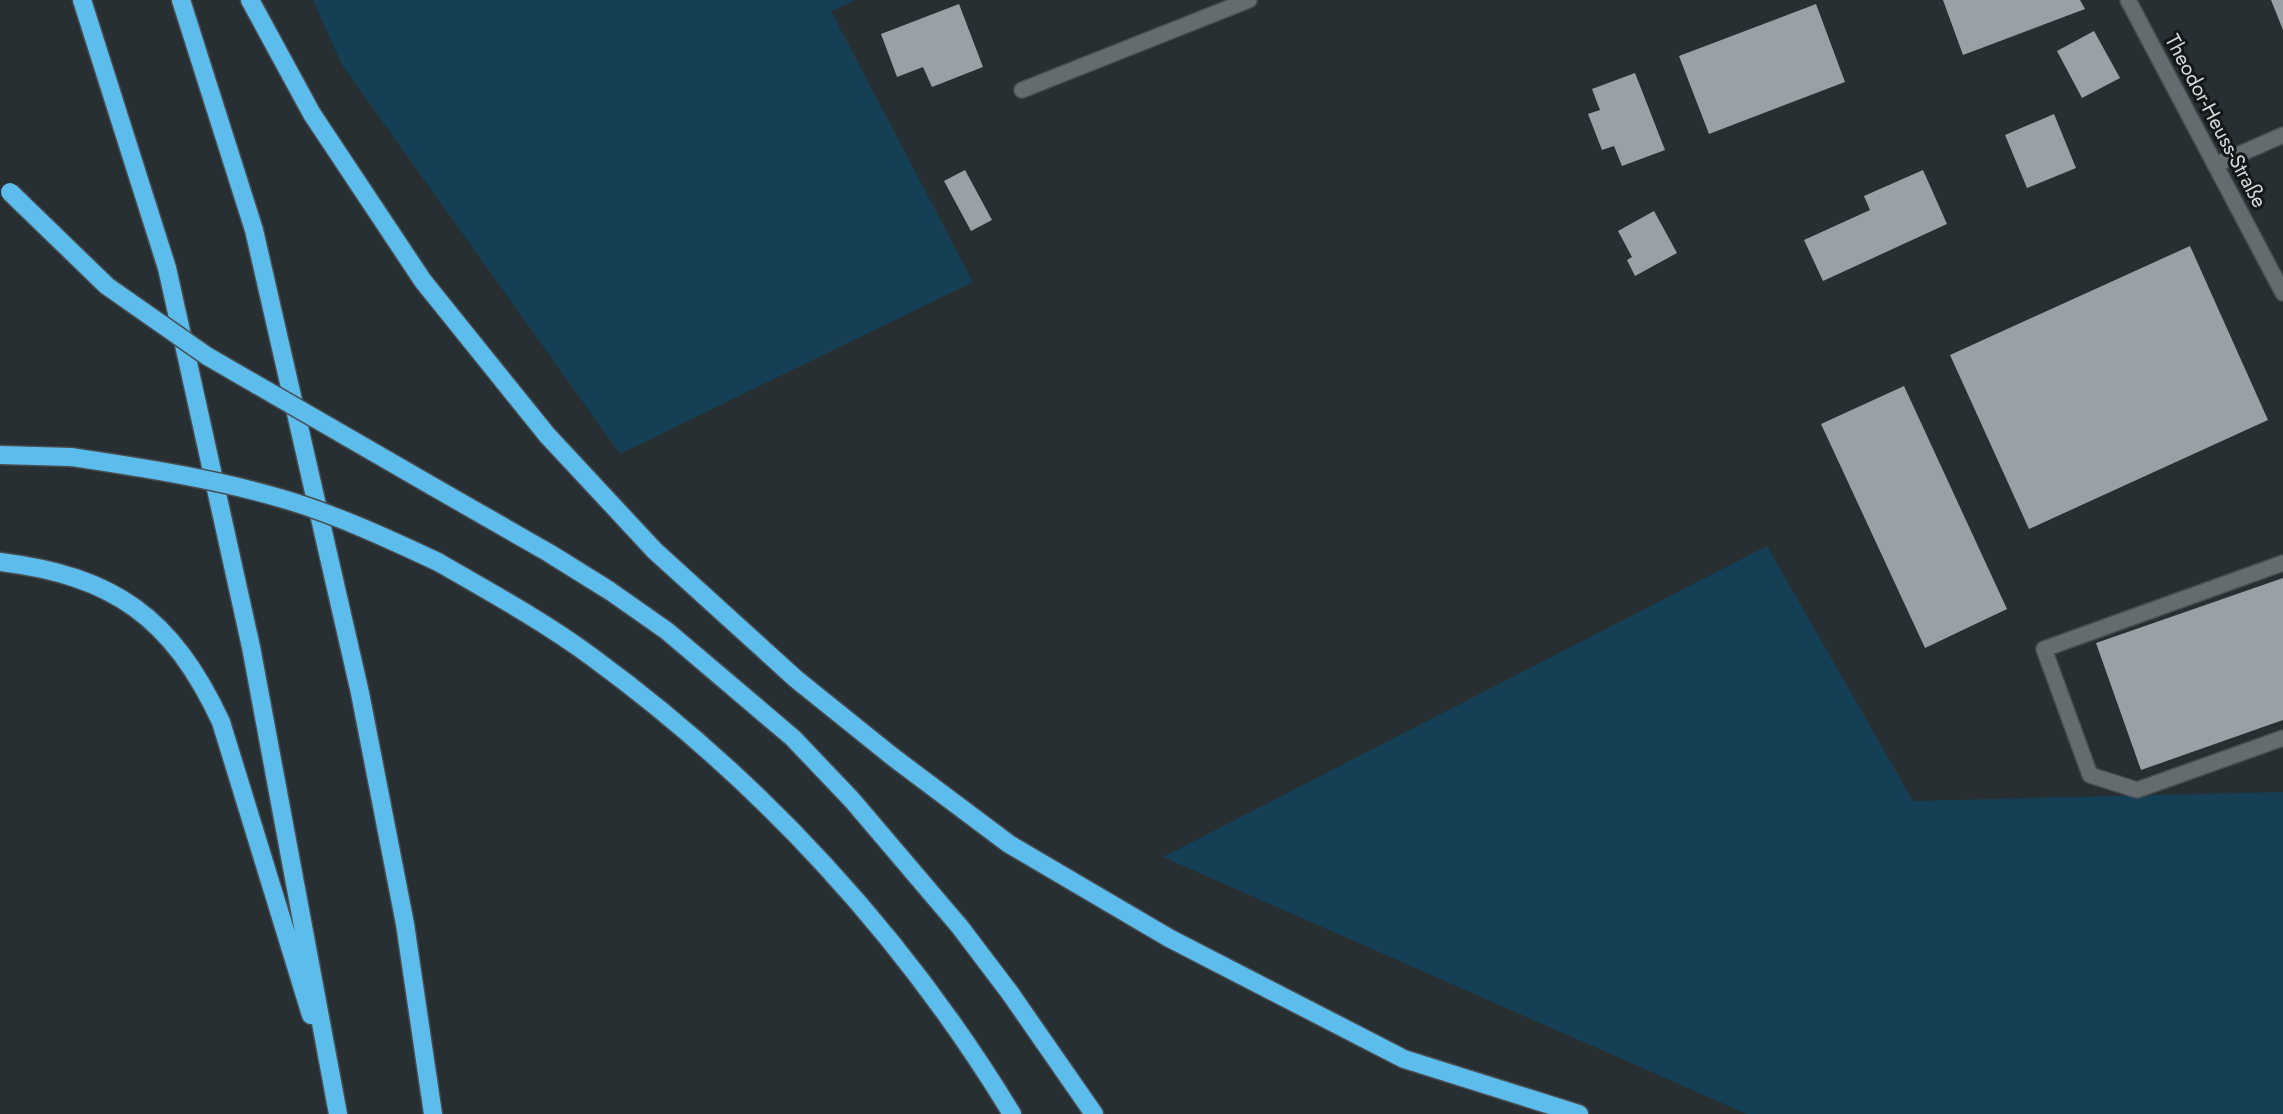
<svg xmlns="http://www.w3.org/2000/svg" width="2283" height="1114" font-family="Jost,sans-serif">
<style>
.green{fill:#153f54}
.building{fill:#99a1a6}
.lines{fill:none;stroke-linecap:round;stroke-linejoin:round}
.service-casing{stroke:#474d50;stroke-width:18}
.tertiary-casing{stroke:#474d50;stroke-width:18}
.motorway-casing{stroke:#474d50;stroke-width:21}
.service{stroke:#646c70;stroke-width:15}
.tertiary{stroke:#646c70;stroke-width:15}
.motorway{stroke:#5cbcec;stroke-width:18}
.motorway-bridge-casing{stroke:#474d50;stroke-width:21;stroke-linecap:butt}
.motorway-bridge{stroke:#5cbcec;stroke-width:18}
.labels{text-anchor:middle;stroke-width:6;stroke-linejoin:round;paint-order:stroke}
.street-label{font-size:21px;fill:#d3d8da;stroke:#131718}
</style>
<rect width="100%" height="100%" fill="#282f33"/>
<path class="green" d="M313,0H856L831,11L973,282L620,454L342,65Z
M1767,546L1913,801L2283,792V1114H1747L1163,857Z"/>
<path class="building" d="M1943,0H2080L2085,9L1963,55Z
M2271,0H2283V30Z
M959,4L983,67L932,87L923,67L897,77L881,34Z
M1816,4L1845,82L1709,134L1679,56Z
M2094,31L2120,78L2082,98L2057,51Z
M1635,73L1665,150L1622,166L1614,146L1602,150L1588,114L1600,110L1592,89Z
M2054,114L2076,168L2027,188L2005,135Z
M965,170L992,220L971,231L944,181Z
M1923,170L1947,224L1823,281L1804,240L1870,210L1864,196Z
M1654,211L1677,253L1635,276L1627,260L1632,257L1618,231Z
M2190,246L2268,420L2029,529L1950,355Z
M1904,386L2007,609L1925,648L1821,424Z
M2283,578V720L2141,770L2096,643Z"/>
<g class="lines">
<defs>
<path id="service" d="M1022,90L1249,0
M2215,165L2283,135
M2283,563L2044,649L2090,775L2137,790L2283,738"/>
<path id="tertiary" d="M2128,0L2283,293"/>
<path id="motorway" d="M82,0L167,268L251,647L338,1114
M181,0L254,230L360,693L405,924L433,1114
M250,0L312,114L423,281L547,435L655,551L796,679L893,757L1009,844L1169,938L1404,1059L1579,1114
M0,455L71,457
M432,486L549,553L610,591L667,631L793,738L852,800L960,927L1010,993L1094,1114
M0,562C114,576 172,617 221,722L311,1015
M438,562C490,592 543,621 592,657C760,780 904,936 1012,1114"/>
</defs>
<use href="#service" class="service-casing"/>
<use href="#tertiary" class="tertiary-casing"/>
<use href="#motorway" class="motorway-casing"/>
<use href="#service" class="service"/>
<use href="#tertiary" class="tertiary"/>
<use href="#motorway" class="motorway"/>
<defs>
<path id="motorway-bridge" d="M10,192L107,286L207,356L432,486
M71,457C144,468 218,479 290,501C339,516 391,540 438,562"/>
</defs>
<use href="#motorway-bridge" class="motorway-bridge-casing"/>
<use href="#motorway-bridge" class="motorway-bridge"/>
</g>
<g class="labels">
<g class="street-label">
<text transform="translate(2216 121) rotate(62)" y="7">Theodor-Heuss-Straße</text>
</g>
</g>
</svg>
